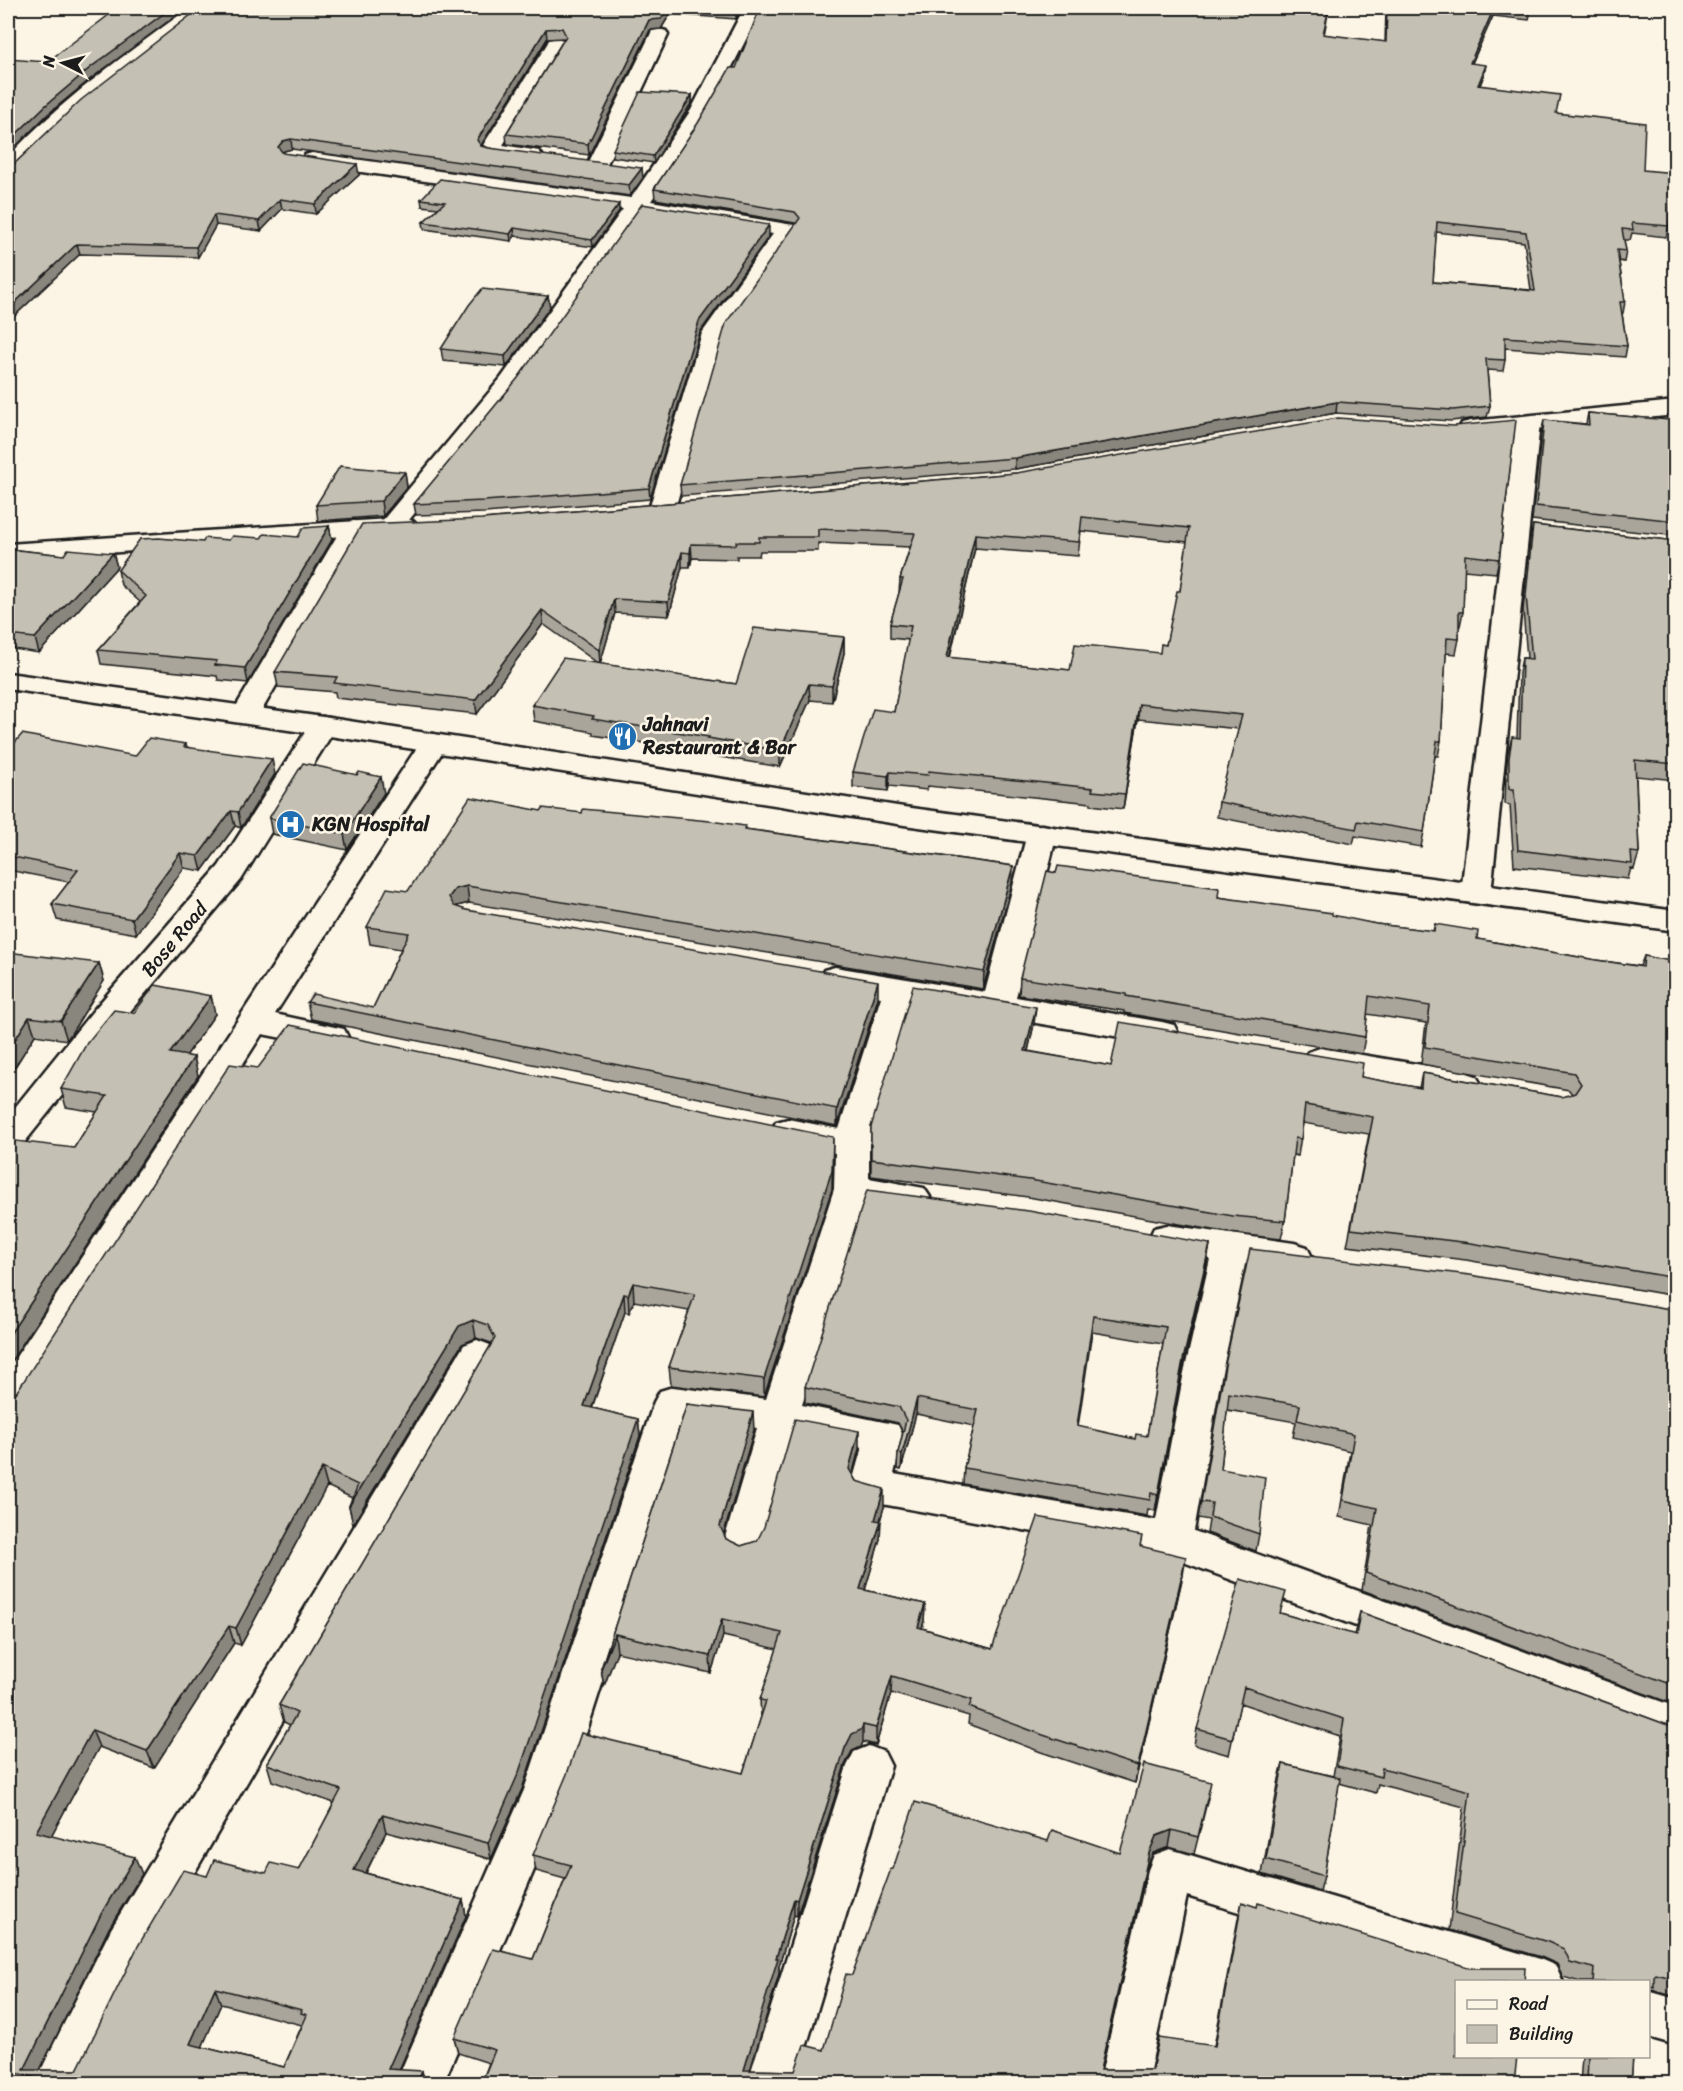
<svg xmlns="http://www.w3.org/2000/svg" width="1683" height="2091" font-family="Sriracha,sans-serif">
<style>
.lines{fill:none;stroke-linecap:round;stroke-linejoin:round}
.minor-casing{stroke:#1c1c1c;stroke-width:5}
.secondary-casing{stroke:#1c1c1c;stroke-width:5}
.primary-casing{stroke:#1c1c1c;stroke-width:5}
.minor{fill:#fcf5e5;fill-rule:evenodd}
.secondary{fill:#fcf5e5;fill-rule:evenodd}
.primary{fill:#fcf5e5;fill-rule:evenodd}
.wall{fill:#a9a59a;stroke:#1c1c1c;stroke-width:1.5;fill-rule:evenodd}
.shaded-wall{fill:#89867d;stroke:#1c1c1c;stroke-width:1.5}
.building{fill:#c4c0b3;stroke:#1c1c1c;stroke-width:1.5;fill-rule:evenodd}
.labels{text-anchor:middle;stroke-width:5;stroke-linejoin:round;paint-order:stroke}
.poi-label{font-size:20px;font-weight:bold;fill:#1c1c1c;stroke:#fcf5e5;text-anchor:start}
.street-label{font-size:20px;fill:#1c1c1c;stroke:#fcf5e5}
</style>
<rect width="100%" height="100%" fill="#fcf5e5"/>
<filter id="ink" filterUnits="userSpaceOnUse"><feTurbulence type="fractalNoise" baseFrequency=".0167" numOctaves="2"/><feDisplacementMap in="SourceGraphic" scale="12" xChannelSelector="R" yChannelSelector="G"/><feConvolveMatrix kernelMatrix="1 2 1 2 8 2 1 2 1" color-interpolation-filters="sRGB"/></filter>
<g filter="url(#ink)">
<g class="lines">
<defs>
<path id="minor" d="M189,8H209L82,108L15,173L8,175V157C61,100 126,54 189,8Z
M744,8H762L710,110L651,201L787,224L795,225L798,230L724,333L675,509L671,514L662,517L653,514L649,509L702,333L773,234L642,212L517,388L400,531L391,534L382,531L378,526L382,521L501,378L623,209L312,165L305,163L302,159L305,155L312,153L631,198L691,110Z
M659,29L666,31L668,35L607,164L604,168H590L587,164L650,35L652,31Z
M556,38L563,40L565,44L503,145L539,151L542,155L539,159L532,161L483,154L480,150L547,44L549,40Z
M1528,416L1537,418L1540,423L1491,893L1487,900L1476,903L1465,900L1461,893L1516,423L1519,418Z
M354,521L363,524L367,529L259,715L255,721L245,723L235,721L231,715L341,529L345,524Z
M323,717L333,720L337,726L241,880L116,1028L20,1148L8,1151V1116L92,1012L219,866L313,720Z
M434,734L444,737L448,743L275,1014L344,1029L348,1037L344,1045L332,1048L262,1034L21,1410L8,1414V1369L420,743L424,737Z
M1042,825L1053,827L1057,834L1016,997L1162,1022L1174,1025L1178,1033L1174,1041L1162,1044L911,1002L869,1144V1178L924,1188L930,1197L924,1206L912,1210L865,1204L802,1405L898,1425L903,1436L894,1474L1156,1520L1183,1377L1210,1259L1154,1248L1149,1238L1154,1228L1167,1225L1294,1243L1307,1247L1312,1257L1307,1267L1294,1271L1245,1264L1221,1377L1194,1531L1676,1707V1745L1170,1557L871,1502L857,1497L851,1486L862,1447L794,1434L763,1544L757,1556L743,1561L729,1556L723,1544L757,1428L687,1419L568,1790L443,2084H395L524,1790L654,1402L660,1391L673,1387L766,1399L834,1189L835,1153L776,1140L771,1131L776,1122L788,1119L839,1129L881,997L824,986L819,978L824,970L835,967L985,992L1027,834L1031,827Z
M1320,1048L1464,1072L1476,1076L1481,1084L1476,1092L1464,1096L1308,1068L1303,1060L1308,1052Z
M477,1340L490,1345L496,1355L490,1365L143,1961L83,2084H34L111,1929L464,1345Z
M869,1746L884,1752L891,1766L795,2084H747L847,1766L854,1752Z
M1170,1849L1540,1959L1556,1966L1563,1982H1465L1187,1896L1147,2084H1099L1148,1870L1154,1855Z
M1648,1991L1676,1999V2045L1648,2037Z"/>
<path id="secondary" d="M1676,401V415L1471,435L1462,433L1459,428L1462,423L1471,421Z
M404,518L413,521L417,526L413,531L8,560V544Z"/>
<path id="primary" d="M8,673L323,717L904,807L1676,911V931L904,825L323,735L8,689Z"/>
</defs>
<use href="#minor" class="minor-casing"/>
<use href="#secondary" class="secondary-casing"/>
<use href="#primary" class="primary-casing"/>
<use href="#minor" class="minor"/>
<use href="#secondary" class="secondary"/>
<use href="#primary" class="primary"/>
</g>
<path class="wall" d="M200,8H743L736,19L670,14L661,29L650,30L589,155L507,144L506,134L564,39L563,38L547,39L481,145L489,148L643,178L630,196L292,149L284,151L283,153L359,175L316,214L282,209L261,231L216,225L198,257L80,254L8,322V166L14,164Z
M1329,8L1324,35L1385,42L1386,8H1531L1529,20L1493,16L1472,63L1484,75L1480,85L1556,113L1643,170L1669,226L1666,237L1632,233L1630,240H1624L1626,251L1624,262L1619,261L1625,302L1623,313H1622L1627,346L1625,357L1505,348V360L1503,371L1487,370L1490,406L1487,417L1451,421L1336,413L1015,469L681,496L680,485L796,224L795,223L655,199L654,189L736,68ZM1436,232L1524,242L1531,290L1433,282Z
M692,95V102L654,163L613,157V150Z
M421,199L619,211L593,247L515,236L511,241L424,229L423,222L438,208L422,206Z
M769,236L700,332L650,499L485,513L416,515L414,504Z
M548,296L550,307L506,367L443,361L441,349Z
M1588,413L1667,420L1668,415H1676V536L1532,520L1541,434L1544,420L1586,424Z
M405,472L407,487L383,516L318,521L316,505Z
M1016,473L1499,559L1496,573L1464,570L1463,612L1460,626H1459V639L1456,654L1446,653L1441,741L1438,756H1435L1424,832L1421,847L1355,836L1353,844L1217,817L1219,802L1239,729L1138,719L1123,809L1091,805V803L928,786L927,790L889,786L888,791L853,787V772L894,712L909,640L890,638V624L899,593L900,579L910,547L818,543V551H760L759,556H737V559L692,558L690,567H682L669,616L615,613L600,664L736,684L844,637V653L832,702L810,700L780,767L709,755V753L593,735V732L534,721L532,705L599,664L543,624L477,714L336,698L335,692L278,687L275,672L483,519ZM1081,531L1187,542L1180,591L1166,645L1160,653L1070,670L950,658L975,548L1078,556Z
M1533,525L1676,541V780L1636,776L1639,853L1634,869L1631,868L1628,879L1514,866L1510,805L1505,804L1506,773L1508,752L1512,737L1517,738L1519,673L1522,658H1527L1523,610L1530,539Z
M329,526L332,540L248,683L218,680L217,676L101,664L98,650L140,602L121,585L118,570L203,542L298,537Z
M8,549L64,555L113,553L117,567L39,653L8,648Z
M186,744L187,747L275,774L241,828L235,826L202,871L184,868L136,934L57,920L52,904L69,882L8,870V751L135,756Z
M384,793L347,850L272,834L269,818Z
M541,811L582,813L745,826V829L1013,866L1012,883L983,989L469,903L457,906L456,907L466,910L878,998L837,1126L311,1019L307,1002L373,1008L401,949L370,944L367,927L408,891Z
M1218,897L1376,924L1433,931L1435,924L1477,939L1596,960L1640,966L1644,956L1676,962V1296L1466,1260L1347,1246L1369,1134L1303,1123L1298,1156L1293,1155L1285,1221L1281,1239L1230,1233L1028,1197L871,1176V1127L1034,1024L1028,1051L1111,1066L1361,1077L1419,1088L1422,1073L1562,1097L1572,1094L1569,1090L1421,1064L1426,1023L1367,1014L1365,1037L1362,1054L1124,1013V1011L1019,995L1020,978Z
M99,963L104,981L67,1040L35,1035L8,1078V964Z
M211,996L215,1014L186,1056L194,1057L198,1076L74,1148L97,1112L66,1107L61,1089L134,1013Z
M258,1068L833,1155L832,1189L764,1397L671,1385L669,1367L689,1311L634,1301L629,1313L625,1312L592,1408L638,1419L640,1436L522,1789L491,1859L386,1832L366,1873L463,1900L466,1916L399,2070L426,2084H8V1396L16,1393ZM476,1338L491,1343L492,1344L279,1705L284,1722L290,1725L267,1764L272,1781L334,1803L299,1870L266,1873L207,1876L77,2070H40L109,1928L142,1874L51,1836L99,1747L154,1768L234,1643L241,1645L327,1486L352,1498L349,1506L353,1524L462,1344ZM221,2004L302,2025L284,2067L202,2047Z
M1210,1244L1207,1261L1181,1377L1155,1511L1148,1509L1147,1516L963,1484L964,1468L974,1426L916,1414L901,1470L897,1469L898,1453L903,1432L898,1423L805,1403V1387ZM1092,1332L1163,1344L1147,1436L1135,1439L1078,1427Z
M1676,1310V1705L1362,1590L1372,1525L1339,1517L1350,1451L1293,1437L1296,1422L1227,1410L1221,1469L1259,1534L1256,1551L1207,1533L1209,1520L1198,1518L1226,1360Z
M687,1404L754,1430L724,1534L726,1539L741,1546L757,1541L859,1449L852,1475L856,1481L884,1507L880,1521V1539L865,1590L925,1604L924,1621L922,1628L992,1649L1141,1546L1183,1575L1135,1783L1041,1752L968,1724L969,1716L891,1693L876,1745L863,1742L861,1747L852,1751L845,1765L797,1916L794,1915L779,1966V1974L750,2070L795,2071L824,2050L893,1869L1048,1841L1120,1853L1208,1798L1194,1854L1169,1847L1153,1853L1146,1869L1101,2070H1152L1214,2046L1238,1919L1242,1902L1514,2084H481L489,2063L458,2053L454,2038L533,1959L565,1879L536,1871L533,1855L743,1773L761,1717L760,1700L777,1649L723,1636L711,1673L617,1652L604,1686L601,1669Z
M1360,1612L1676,1728V1997L1652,1990L1648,1996V1982H1580L1563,1977L1557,1964L1541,1957L1449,1930L1464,1807L1378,1784L1376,1793L1339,1783L1324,1876L1320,1891L1262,1874L1279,1779L1283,1764L1333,1776L1340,1736L1240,1703L1229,1755L1194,1745L1197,1729L1281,1613L1354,1635Z
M1582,2056H1633L1631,2084H1580Z"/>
<path class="shaded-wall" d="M171,8H186L93,77L48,114L8,154V142L46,105L91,67Z
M668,8H669L670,14L661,29L650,30L589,155L588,144L649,20Z
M737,8H743L736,19V9Z
M1494,8L1493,16L1468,72L1470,63Z
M546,29L547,39L478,150L477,140Z
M1486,65L1484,75L1476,95L1478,85Z
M692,95V102L654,163L653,156Z
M291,139L292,149L284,151L280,157L278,147L283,141Z
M357,164L359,175L316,214L315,204Z
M642,168L643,178L630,196L629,185Z
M280,199L282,209L261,231L259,221Z
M619,204V211L593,247L592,240Z
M214,215L216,225L198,257L196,247Z
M769,225V236L700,332L650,499L649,488L699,321Z
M514,228L515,236L511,241L510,234Z
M77,244L80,254L8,322V309Z
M548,296L550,307L506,367L505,356Z
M1337,402L1336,413L1015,469V458Z
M405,472L407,487L383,516L381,501Z
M329,526L332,540L248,683L245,668Z
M975,534V548L946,672L947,657Z
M691,544L692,558L690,567V553Z
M682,552V567L669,616L668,602Z
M113,553L117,567L39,653L35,638Z
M614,599L615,613L600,664L599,650Z
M542,610L543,624L477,714L475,700Z
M844,637V653L832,702V686Z
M809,684L810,700L780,767V751Z
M1139,704L1138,719L1123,809L1125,794Z
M272,759L275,774L241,828L238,812Z
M890,772L889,786L888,791V776Z
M381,777L384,793L347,850L344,834Z
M231,811L235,826L202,871L198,856Z
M180,853L184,868L136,934L132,919Z
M1013,866L1012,883L983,989L984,972Z
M467,886L469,903L457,906L451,914L449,897L455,889Z
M99,963L104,981L67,1040L61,1021Z
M878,981V998L837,1126V1109Z
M211,996L215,1014L175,1072L170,1053Z
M1036,1007L1034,1024L1024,1068L1025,1051Z
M29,1017L35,1035L8,1078V1051Z
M194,1057L198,1076L8,1366V1337Z
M833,1137L832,1189L764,1397V1379Z
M1210,1244L1207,1261L1181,1377L1155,1511L1183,1360Z
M633,1283L634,1301L629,1313L628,1295Z
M624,1294L625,1312L586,1424L584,1406Z
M473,1320L476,1338L462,1344L353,1524L349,1506L459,1326Z
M917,1398L916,1414L901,1470L902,1454Z
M753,1412L754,1430L721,1543L720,1526Z
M638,1419L640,1436L522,1789L491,1859L488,1843Z
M859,1431V1449L849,1487V1469Z
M322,1468L327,1486L241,1645L236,1628Z
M884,1489V1507L875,1537V1520Z
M881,1521L880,1539L860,1607V1589Z
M1186,1557L1183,1575L1135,1783L1138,1766Z
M925,1604L924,1621L917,1645L918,1627Z
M722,1619L723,1636L711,1673L710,1656Z
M229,1626L234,1643L154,1768L147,1751Z
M615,1634L617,1652L604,1686L601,1669Z
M892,1676L891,1693L876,1745V1728Z
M863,1725V1742L861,1747L852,1751L845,1765L797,1916V1900L845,1748L852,1734Z
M92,1730L99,1747L44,1849L36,1832Z
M382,1815L386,1832L359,1886L354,1870Z
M1172,1830L1169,1847L1153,1853L1146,1869L1098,2084L1149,1853L1156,1836Z
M135,1857L142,1874L109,1928L36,2078L24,2070L102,1912Z
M794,1899V1915L779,1966V1974L746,2084L744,2070L776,1958Z
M463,1900L466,1916L393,2084L388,2069Z
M215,1988L221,2004L197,2059L190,2044Z
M422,2071L426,2084H417Z"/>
<path class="building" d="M118,8H171L91,67L46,105L8,142V59L47,62Z
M200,8H668L661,19L649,20L588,144L506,134L566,36L562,28L546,29L477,140L481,146L489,148L642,168L629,185L291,139L283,141L278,147L283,153L357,164L315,204L280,199L259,221L214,215L196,247L77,244L8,309V166L14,164L81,100Z
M708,8H737L736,9Z
M760,8H1329L1323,34L1386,42L1387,8H1494L1470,63L1486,65L1478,85L1560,95L1556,113L1645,123L1643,170L1675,173L1669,226L1632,223L1633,230L1622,229L1626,251L1617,250L1625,302H1620L1627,346L1505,337V360L1486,359L1490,406L1453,410L1337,402L1015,458L680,485L726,323L800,218L795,212L654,189L698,123L730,68H736ZM1437,222L1526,232L1535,291L1433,282Z
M1500,8H1531V10Z
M640,92L692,95L653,156L613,150Z
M440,179L619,204L592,240L514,228L510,234L423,222L445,202L421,199Z
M642,204L769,225L699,321L649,488L484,501L414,504L518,378Z
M482,289L548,296L505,356L441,349L469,305Z
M1588,413L1669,420L1668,415H1676V521L1536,506L1544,420L1589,425Z
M1338,418L1454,426L1516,420L1499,559L1465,555L1463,612H1459V639L1447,638L1441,741H1437L1424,832L1358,821L1356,829L1219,802L1242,715L1139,704L1125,794L1092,791L1093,788L929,771L928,775L890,772L888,776L853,772L873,709L894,712L911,626L890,624L903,579H900L915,533L818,529V537H759V542H736V545L691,544L690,553L682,552L668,602L614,599L599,650L542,610L475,700L334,683L337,677L275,672L362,524L483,519L1016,473ZM1082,517L1189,528L1180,591H1177L1166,645L1161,644L1160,653L1075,644L1070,670L947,657L975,534L1079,542Z
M340,466L405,472L381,501L316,505Z
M1533,525L1676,541V764L1635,760L1639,853L1631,852L1632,864L1518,850L1514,789H1509V758L1512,737L1520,738L1522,658L1532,659L1526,595Z
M329,526L245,668L215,665L217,661L98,650L146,596L118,570L140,539L159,538L203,542L205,538L229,540L232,536L261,538L264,534L298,537L303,528Z
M8,549L64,555L68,549L113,553L35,638L8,635Z
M754,628L844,637L832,686L809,684L780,751L708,738L709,737L592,719L594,716L532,705L563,658L736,684Z
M22,734L135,756L149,738L186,744L184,747L272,759L238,812L231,811L198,856L180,853L132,919L52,904L78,870L8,856V751Z
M303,763L357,775L359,772L381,777L344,834L269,818Z
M470,797L541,811L543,808L582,813L583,809L710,821L745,826L744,829L1013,866L984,972L467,886L455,889L449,897L454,906L466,910L878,981L837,1109L307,1002L313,994L373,1008L409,933L367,927L387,888L408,891Z
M1058,866L1219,888L1218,897L1332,913V915L1376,924L1434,931L1435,924L1478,931L1477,939L1596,960L1643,967L1644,956L1676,962V1278L1471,1243L1351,1229L1373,1117L1305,1105L1301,1139L1295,1138L1285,1221L1233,1216L1030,1180L871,1159V1127L913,986L1036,1007L1025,1051L1111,1066L1120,1022L1363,1063L1361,1077L1421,1088L1422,1073L1562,1097L1575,1093L1581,1084L1574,1073L1425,1047L1430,1006L1369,996L1365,1037L1126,996V994L1020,978L1047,871L1056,873Z
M15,953L99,963L61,1021L29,1017L8,1051V964Z
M155,985L211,996L170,1053L194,1057L8,1337V1140L74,1148L107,1096L61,1089L87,1043L114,1010L134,1013Z
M290,1025L833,1137L832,1170L764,1379L669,1367L695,1294L633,1283L628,1295L624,1294L584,1406L638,1419L519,1772L488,1843L382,1815L354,1870L463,1900L388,2069L422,2071L417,2084H62L8,2071V1463L13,1454L8,1453V1396L16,1393L230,1064L258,1068ZM473,1320L488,1325L495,1338L279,1705L297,1713L267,1764L341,1790L299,1870L271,1863L266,1873L214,1860L207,1876L183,1870L138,1946L77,2070H24L102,1912L135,1857L36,1832L92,1730L147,1751L229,1626L236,1628L322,1468L358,1485L349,1506L459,1326ZM215,1988L302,2010L301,2013L307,2015L284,2067L190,2044Z
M867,1190L1029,1211L1210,1244L1183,1360L1158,1495L1151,1493L1150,1500L964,1468L978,1410L917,1398L902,1454L898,1453L906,1420L899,1407L805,1387ZM1093,1316L1166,1327L1147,1436L1136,1434L1135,1439L1077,1426Z
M1250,1249L1470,1275L1676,1310V1686L1366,1573L1377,1508L1343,1500L1354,1434L1297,1420L1300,1405L1229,1393L1221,1469L1265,1477L1259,1534L1210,1517L1212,1503L1201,1502L1226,1360Z
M687,1404L753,1412L720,1526L726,1539L741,1546L757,1541L764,1527L795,1419L859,1431L849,1469L856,1481L884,1489L875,1520L881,1521L860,1589L925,1604L918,1627L992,1649L1038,1517L1142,1536L1140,1546L1186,1557L1138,1766L1043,1735L969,1707L972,1700L892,1676L876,1728L863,1725L861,1730L852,1734L845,1748L797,1900L794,1899L776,1958H778L744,2070L795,2071L804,2045L824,2050L846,1974L852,1975L891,1869H893L915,1802L1048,1841L1052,1830L1120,1853L1144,1764L1211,1782L1198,1837L1172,1830L1156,1836L1149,1853L1100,2070H1152L1159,2038L1215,2046L1242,1902L1257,1907L1258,1903L1471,1968H1525L1524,1982H1456V2056H1517L1514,2084H481L495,2050L454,2038L493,1949L533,1959L571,1865L533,1855L567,1774L581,1733L743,1773L766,1701L760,1700L782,1633L722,1619L710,1656L615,1634L601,1669Z
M1240,1579L1286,1592L1280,1613L1356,1635L1360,1612L1676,1728V1979L1656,1974L1654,1976V1987L1648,1985V1982H1593L1594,1968L1570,1962L1564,1949L1548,1942L1455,1914L1470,1791L1382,1768L1381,1777L1337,1766L1344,1719L1244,1687L1232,1739L1197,1729Z
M1283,1764L1340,1778L1324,1876L1266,1859Z
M1588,2056H1633L1631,2084H1587Z"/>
</g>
<defs>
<symbol id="restaurant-disc" viewBox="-11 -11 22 22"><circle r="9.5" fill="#1f6fb2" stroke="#fcf5e5"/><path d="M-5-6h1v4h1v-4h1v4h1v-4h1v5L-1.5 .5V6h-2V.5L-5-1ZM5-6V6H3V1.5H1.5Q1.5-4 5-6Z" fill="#fff"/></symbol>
<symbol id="hospital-disc" viewBox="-11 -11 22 22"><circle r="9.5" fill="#1f6fb2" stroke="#fcf5e5"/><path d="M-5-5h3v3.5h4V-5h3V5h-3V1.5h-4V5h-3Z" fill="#fff"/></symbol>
</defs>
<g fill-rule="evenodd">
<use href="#restaurant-disc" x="606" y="720" width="33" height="33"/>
<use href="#hospital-disc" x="274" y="808" width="33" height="33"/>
</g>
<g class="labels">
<g class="poi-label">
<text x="643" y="731">Jahnavi<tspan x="643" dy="23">Restaurant &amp; Bar</tspan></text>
<text x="312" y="831">KGN Hospital</text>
</g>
<g class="street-label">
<text transform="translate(174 939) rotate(-50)" y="7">Bose Road</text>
</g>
</g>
<rect width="1683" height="2091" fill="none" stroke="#fcf5e5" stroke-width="30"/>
<rect x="15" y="15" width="1653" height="2061" fill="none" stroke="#1c1c1c" stroke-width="2" filter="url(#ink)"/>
<rect x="1455" y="1980" width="195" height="78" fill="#fcf5e5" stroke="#a29e95" stroke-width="1.5"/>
<rect x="1467" y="2000" width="30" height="9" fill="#fcf5e5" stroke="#a29e95" stroke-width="1.5"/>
<text x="1509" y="2010" font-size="18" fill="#1c1c1c">Road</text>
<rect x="1467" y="2025" width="30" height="18" fill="#c4c0b3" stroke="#a29e95" stroke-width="1.5"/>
<text x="1509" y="2040" font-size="18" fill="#1c1c1c">Building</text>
<g transform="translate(63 63) rotate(276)" stroke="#fcf5e5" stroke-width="4.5" paint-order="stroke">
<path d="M0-4.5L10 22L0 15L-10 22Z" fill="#1c1c1c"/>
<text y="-9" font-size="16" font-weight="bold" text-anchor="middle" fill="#1c1c1c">N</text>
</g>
</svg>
